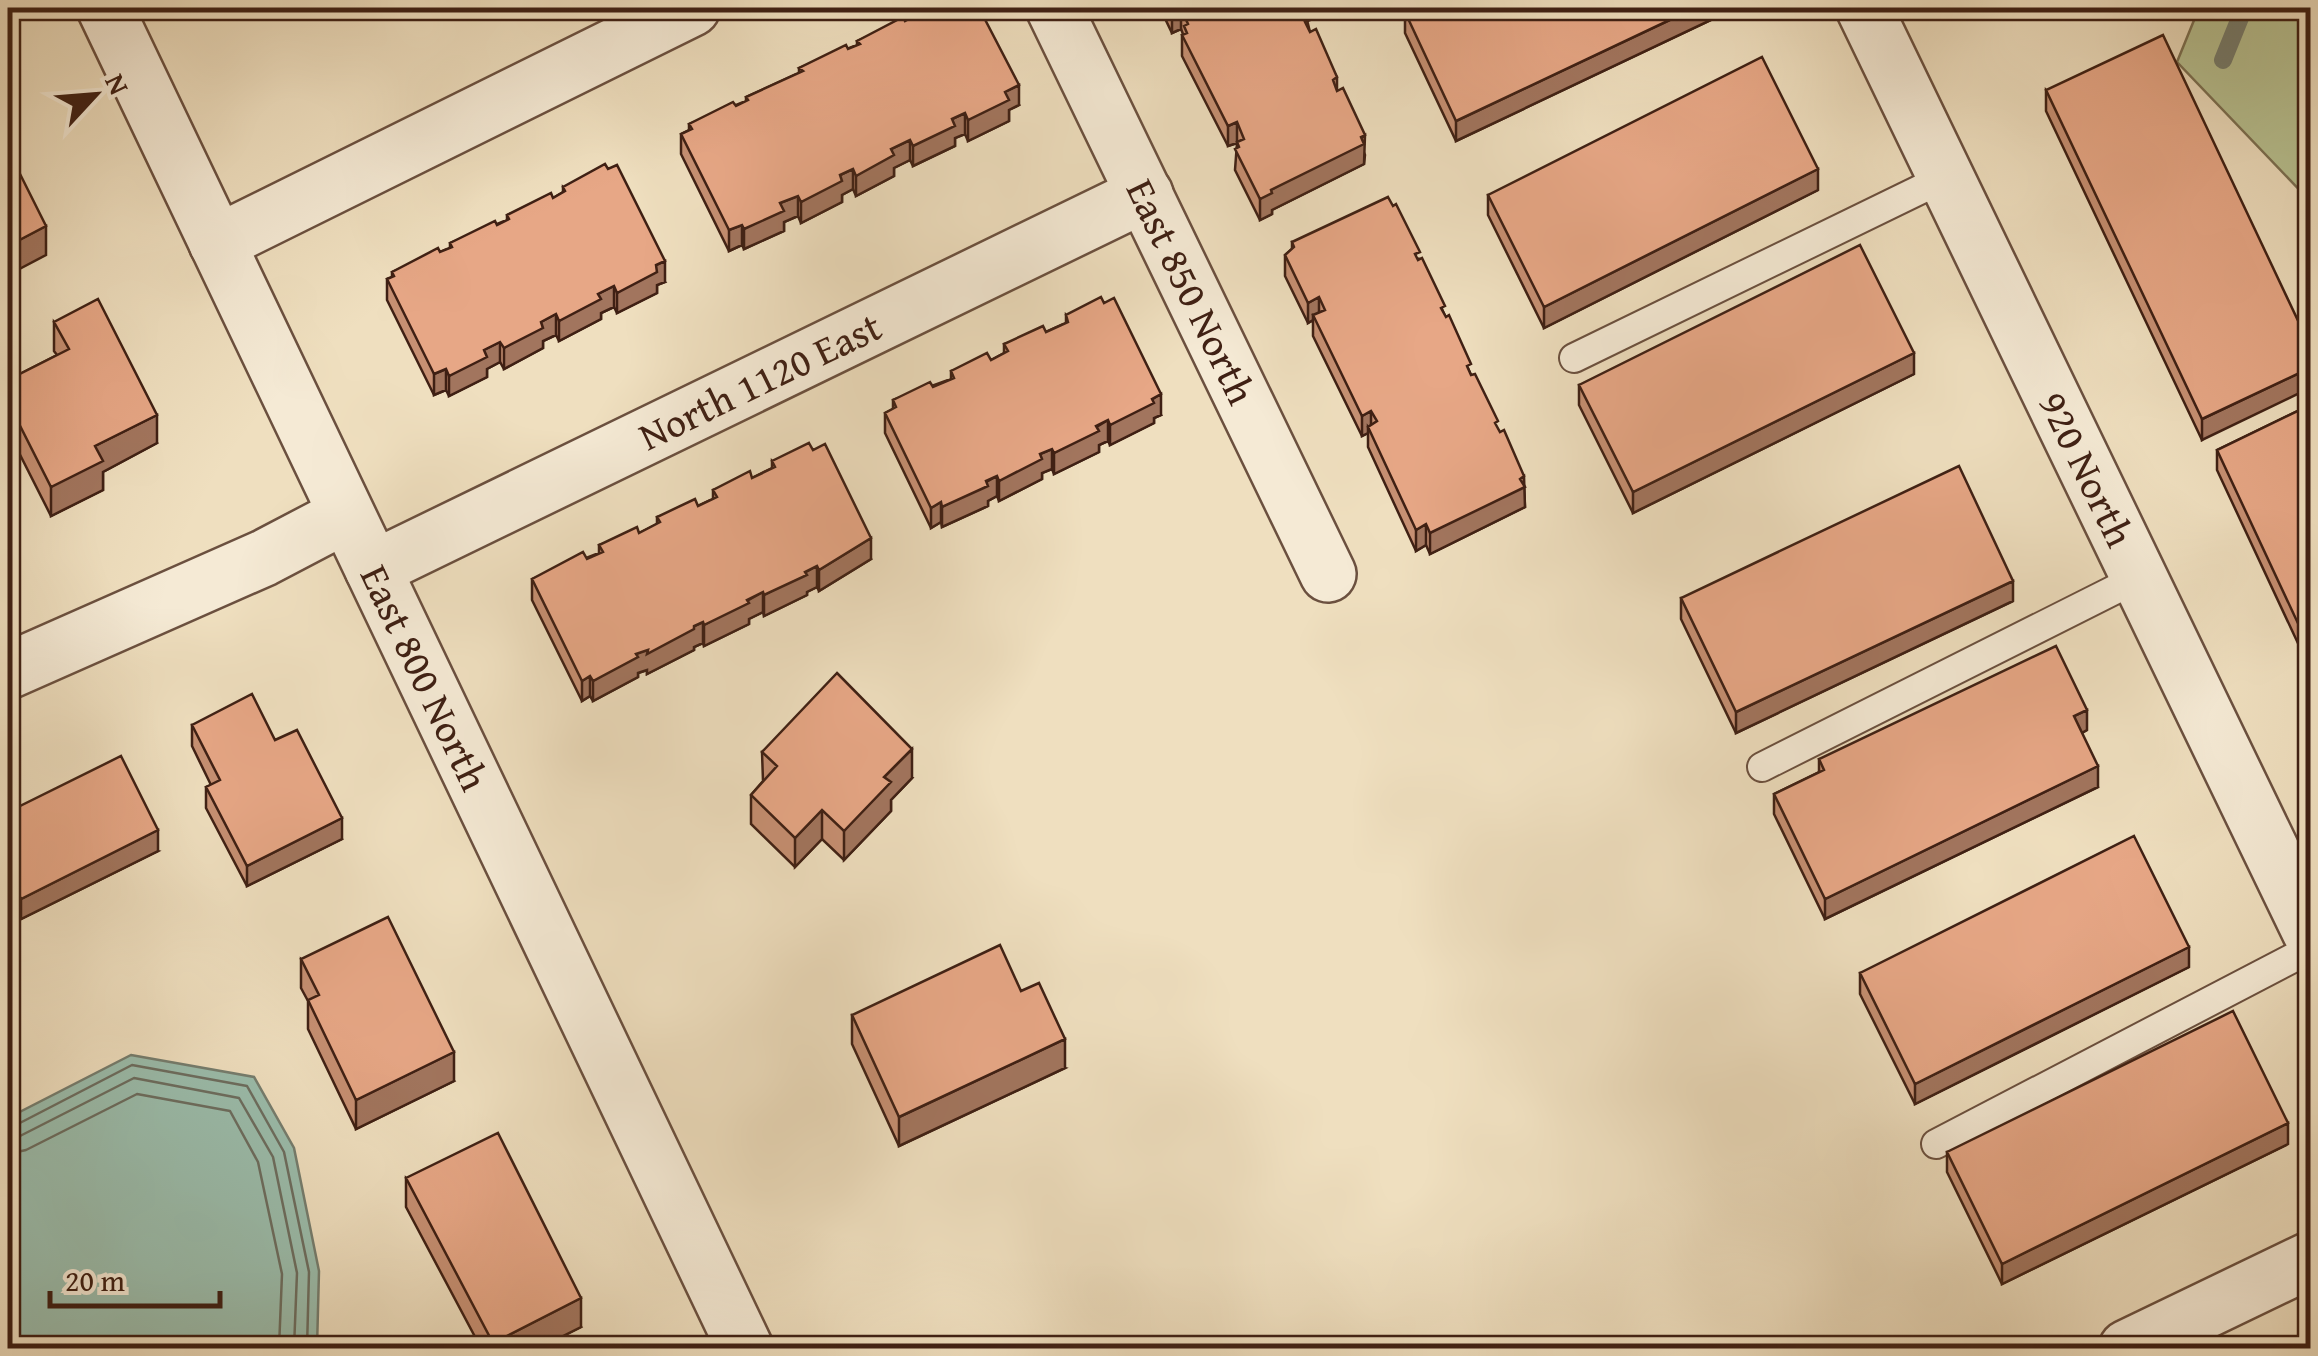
<svg xmlns="http://www.w3.org/2000/svg" width="2318" height="1356" font-family="'Gentium Book Plus',serif">
<style>
.green{fill:#b8c292;stroke:#7c7153;stroke-width:2.5}
.water{fill:#9bbdac;stroke:#767e6f;stroke-width:2.5}
.lines{fill:none;stroke-linecap:round;stroke-linejoin:round}
.shore{stroke:#6d6e60;stroke-width:2.5}
.stream{stroke:#767e6f;stroke-width:18}
.service-casing{stroke:#6b503f;stroke-width:32}
.minor-casing{stroke:#6b503f;stroke-width:60}
.tertiary-casing{stroke:#6b503f;stroke-width:60}
.service{stroke:#f5ead5;stroke-width:28}
.minor{stroke:#f5ead5;stroke-width:55}
.tertiary{stroke:#f5ead5;stroke-width:55}
.wall{fill:#c79073;stroke:#3f2014;stroke-width:2.5}
.shaded-wall{fill:#a2755e;stroke:#3f2014;stroke-width:2.5}
.building{fill:#e7a786;stroke:#3f2014;stroke-width:2.5}
.labels{text-anchor:middle;stroke-width:8;stroke-linejoin:round;paint-order:stroke}
.street-label{font-size:40px;fill:#3f2014;stroke:#f5ead5}
</style>
<rect width="100%" height="100%" fill="#efdfbf"/>
<filter id="stains"><feTurbulence type="fractalNoise" baseFrequency=".002" numOctaves="4"/><feColorMatrix values="0 0 0 0 .2 0 0 0 0 .09 0 0 0 0 .02 0 0 0 .5 -.17"/></filter>
<radialGradient id="worn" r=".72"><stop offset=".6" stop-color="#630" stop-opacity="0"/><stop offset="1" stop-color="#630" stop-opacity=".3"/></radialGradient>
<path class="green" d="M2199,8H2310V201L2177,62Z"/>
<path class="water" d="M131,1055L254,1077L294,1148L319,1271L317,1348H8V1118Z"/>
<g class="lines">
<path class="shore" d="M8,1126L16,1125L132,1065L247,1086L284,1152L309,1272L307,1348
M8,1138L20,1136L134,1078L239,1098L273,1157L297,1273L294,1348
M8,1154L26,1150L137,1094L230,1111L258,1162L282,1274L279,1348"/>
<path class="stream" d="M2223,60L2244,8"/>
<defs>
<path id="service" d="M1574,358L1946,177
M1762,767L2140,577
M1936,1144L2310,949"/>
<g id="minor">
<path id="s1" d="M1054,8L1328,574"/>
<path id="s2" d="M1864,8L2310,931"/>
<path d="M217,243L692,8"/>
<path id="s3" d="M373,569L1145,194"/>
<path d="M8,671L264,558L346,515"/>
<path d="M2127,1348L2310,1260"/>
</g>
<g id="tertiary">
<path id="s4" d="M105,8L745,1348"/>
</g>
</defs>
<use href="#service" class="service-casing"/>
<use href="#minor" class="minor-casing"/>
<use href="#tertiary" class="tertiary-casing"/>
<use href="#service" class="service"/>
<use href="#minor" class="minor"/>
<use href="#tertiary" class="tertiary"/>
</g>
<path class="wall" d="M1160,8H1304L1310,32L1337,77V91L1365,155L1364,164L1272,210V214L1260,220L1235,170L1237,143L1228,146L1182,56V35L1183,34L1181,29L1172,33Z
M1732,8V10L1456,141L1405,33V12Z
M913,12L1019,105L1009,110V121L968,141L965,134L955,138V146L913,166L910,160L894,168V176L856,196L853,189L842,195V202L801,223L798,216L784,222V231L744,249L742,245L729,251L681,154V134L689,130V124L746,101V97L799,73V68L857,45V41L913,17Z
M2046,90L2310,346L2202,440L2046,111Z
M563,187L665,282L657,285V293L617,313L614,307L601,313V319L559,341L556,335L543,341V348L504,369L500,362L487,369V377L449,396L446,390L434,395L387,300V279L392,277V272L450,248V243L507,220V215L553,198L563,192Z
M1818,190L1544,328L1488,215V195Z
M1292,242L1420,259L1471,375L1524,485L1525,507L1430,554L1426,545L1416,551L1368,447V433L1362,436L1313,336V320L1308,323L1285,276V255L1292,249Z
M1066,315L1161,415L1154,418V423L1110,445L1108,441L1099,445V452L1054,474L1052,469L1042,473V479L999,501L997,496L988,501V506L942,527L941,522L931,528L885,433V413L893,409V400L951,379V371L991,360L1004,353V344L1046,332L1066,323Z
M54,322L157,443L103,472V490L51,516L8,431V380L57,355L54,351Z
M1914,374L1633,513L1579,405V385Z
M2310,405V669L2217,470V450Z
M772,461L871,559L819,591L817,587L807,592V595L764,616L763,612L749,619V624L704,646L703,643L694,647V650L647,674V670L638,673V677L593,701L590,696L582,701L532,600V579L599,553V545L639,533L657,524V517L698,506L713,499V490L752,478L772,468Z
M1681,598L2013,601L1736,733L1681,619Z
M192,725L275,740L342,839L247,886L206,808V787L211,785L192,746Z
M2087,730L2082,733L2098,787L1825,919L1774,814V794L1819,772V759Z
M762,752L912,778L891,800V811L844,860L822,839L795,867L751,824V795L763,781Z
M8,812L158,851L21,919L8,892Z
M301,959L454,1081L356,1129L308,1029V1001L301,988Z
M2189,967L1915,1104L1860,994V973Z
M852,1015L1065,1068L899,1146L852,1044Z
M2288,1144L2002,1284L1947,1172V1152Z
M406,1178L581,1327L539,1348H481L406,1207Z"/>
<path class="shaded-wall" d="M1695,8H1732V10L1456,141V121Z
M1181,9V29L1172,33V12Z
M1019,85V105L1009,110V121L968,141V120L1005,92Z
M965,113V134L955,138V146L913,166V146L952,119Z
M1237,122V143L1228,146V126Z
M1365,135L1364,164L1272,210V214L1260,220V199L1271,190Z
M910,140V160L894,168V176L856,196V176L891,149Z
M853,169V189L842,195V202L801,223V202L840,175Z
M1818,169V190L1544,328V307Z
M798,196V216L784,222V231L744,249V229L780,203Z
M742,225V245L729,251V230Z
M46,226V255L8,275V246Z
M665,261V282L657,285V293L617,313V293L656,265Z
M614,286V307L601,313V319L559,341V321L598,294Z
M1319,297V317L1313,315V320L1308,323V303Z
M556,314V335L543,341V348L504,369V348L541,322Z
M500,342V362L487,369V377L449,396V376L484,350Z
M1914,353V374L1633,513V492Z
M2310,368V388L2202,440V419Z
M446,369V390L434,395V374Z
M1161,394V415L1154,418V423L1110,445V425Z
M1371,411V431L1368,427V433L1362,436V416Z
M157,415V443L103,472V490L51,516V487L95,446Z
M1108,420V441L1099,445V452L1054,474V453Z
M1052,449V469L1042,473V479L999,501V481L1040,454Z
M997,476V496L988,501V506L942,527V507Z
M1524,476L1525,507L1430,554V533Z
M941,502V522L931,528V508Z
M1426,524V545L1416,551V530Z
M871,538V559L819,591V570Z
M817,566V587L807,592V595L764,616V595Z
M2013,581V601L1736,733V712Z
M763,592V612L749,619V624L704,646V625Z
M703,622V643L694,647V650L647,674V670L638,673V677L593,701V681L636,654Z
M590,676V696L582,701V681Z
M2087,710V730L2074,737V716Z
M912,749V778L891,800V811L844,860V831L884,777Z
M2098,766V787L1825,919V899Z
M822,810V839L795,867V838Z
M342,818V839L247,886V866Z
M158,830V851L21,919V899Z
M2189,947V967L1915,1104V1084Z
M1065,1039V1068L899,1146V1117Z
M454,1052V1081L356,1129V1100Z
M2288,1123V1144L2002,1284V1264Z
M581,1298V1327L539,1348H493V1343Z"/>
<path class="building" d="M922,8H979L1019,85L1005,92L1009,100L968,120L965,113L952,119L955,126L913,146L910,140L891,149L894,155L856,176L853,169L840,175L842,181L801,202L798,196L780,203L784,211L744,229L742,225L729,230L681,134L692,129L689,124L733,102L736,106L748,100L746,97L803,71L799,68L846,45L848,49L860,44L857,41L903,17L905,21L916,15L913,12Z
M1170,8H1304L1310,20L1305,22L1310,32L1316,29L1337,77L1333,80L1337,91L1343,88L1365,135L1361,137L1364,144L1271,190L1272,193L1260,199L1235,149L1239,147L1237,142L1244,139L1237,122L1228,126L1182,35L1187,33L1184,26L1188,24L1181,9L1172,12Z
M1415,8H1695L1456,121L1405,12Z
M2163,35L2310,346V368L2202,419L2046,90Z
M1762,57L1818,169L1544,307L1488,195Z
M8,150L46,226L8,246Z
M605,164L608,169L617,165L665,261L656,265L657,272L617,293L614,286L598,294L601,299L559,321L556,314L541,322L543,328L504,348L500,342L484,350L487,357L449,376L446,369L434,374L387,279L394,276L392,272L438,248L440,252L452,247L450,243L495,221L497,225L509,219L507,215L551,193L553,198L565,191L563,187Z
M1388,197L1393,206L1396,204L1420,252L1415,254L1418,260L1422,258L1445,306L1441,308L1446,317L1449,315L1471,364L1467,366L1471,375L1475,374L1498,421L1495,423L1500,432L1504,430L1524,476L1520,479L1525,487L1430,533L1426,524L1416,530L1368,427L1377,421L1371,411L1362,416L1313,315L1325,310L1319,297L1308,303L1285,255L1294,247L1292,242Z
M1860,245L1914,353L1633,492L1579,385Z
M1101,297L1104,303L1114,298L1161,394L1152,399L1154,403L1110,425L1108,420L1096,426L1099,431L1054,453L1052,449L1040,454L1042,459L999,481L997,476L986,481L988,486L942,507L941,502L931,508L885,413L896,407L893,400L930,382L933,387L954,378L951,371L987,353L991,360L1008,351L1004,344L1043,326L1046,332L1068,322L1066,315Z
M98,299L157,415L95,446L103,461L51,487L8,402V380L69,349L54,322Z
M2310,405V649L2217,450Z
M809,443L813,450L825,444L871,538L819,570L817,566L805,572L807,575L764,595L763,592L747,600L749,603L704,625L703,622L694,626V629L647,654L648,650L636,654L638,657L593,681L590,676L582,681L532,579L583,552L587,559L603,552L599,545L637,527L639,533L660,522L657,517L695,499L698,506L717,497L713,490L750,471L752,478L775,467L772,461Z
M1959,466L2013,581L1736,712L1681,598Z
M2056,646L2087,710L2074,716L2098,766L1825,899L1774,794L1824,770L1819,759Z
M837,673L912,749L884,777L891,782L844,831L822,810L795,838L751,795L777,766L762,752Z
M252,694L275,740L297,730L342,818L247,866L206,787L220,780L192,725Z
M121,756L158,830L21,899L8,872V812Z
M2134,836L2189,947L1915,1084L1860,973Z
M388,917L454,1052L356,1100L308,1000L319,995L301,959Z
M1000,945L1021,991L1039,983L1065,1039L899,1117L852,1015Z
M2233,1011L2288,1123L2002,1264L1947,1152Z
M498,1133L581,1298L493,1343L406,1178Z"/>
<g class="labels">
<g class="street-label">
<text dy="14" stroke="none"><textPath href="#s1" startOffset="315">East 850 North</textPath></text>
<text dy="14" stroke="none"><textPath href="#s3" startOffset="430">North 1120 East</textPath></text>
<text dy="14" stroke="none"><textPath href="#s2" startOffset="512">920 North</textPath></text>
<text dy="14" stroke="none"><textPath href="#s4" startOffset="742">East 800 North</textPath></text>
</g>
</g>
<rect width="2318" height="1356" fill="none" stroke="#efdfbf" stroke-width="40"/>
<rect x="10" y="10" width="2298" height="1336" fill="none" stroke="#3f2014" stroke-width="5"/>
<rect x="20" y="20" width="2278" height="1316" fill="none" stroke="#3f2014" stroke-width="2.5"/>
<g transform="translate(95 95) rotate(64)" stroke="#f5ead5" stroke-width="8" paint-order="stroke">
<path d="M0-8L18 38L0 25L-18 38Z" fill="#3f2014"/>
<text y="-15" font-size="28" font-weight="bold" text-anchor="middle" fill="#3f2014">N</text>
</g>
<path d="M50 1291v15h170v-15" fill="none" stroke="#3f2014" stroke-width="5"/>
<text x="65" y="1291" font-size="30" fill="#3f2014" stroke="#f5ead5" stroke-width="8" paint-order="stroke">20 m</text>
<rect width="100%" height="100%" filter="url(#stains)"/>
<rect width="100%" height="100%" fill="url(#worn)"/>
</svg>
